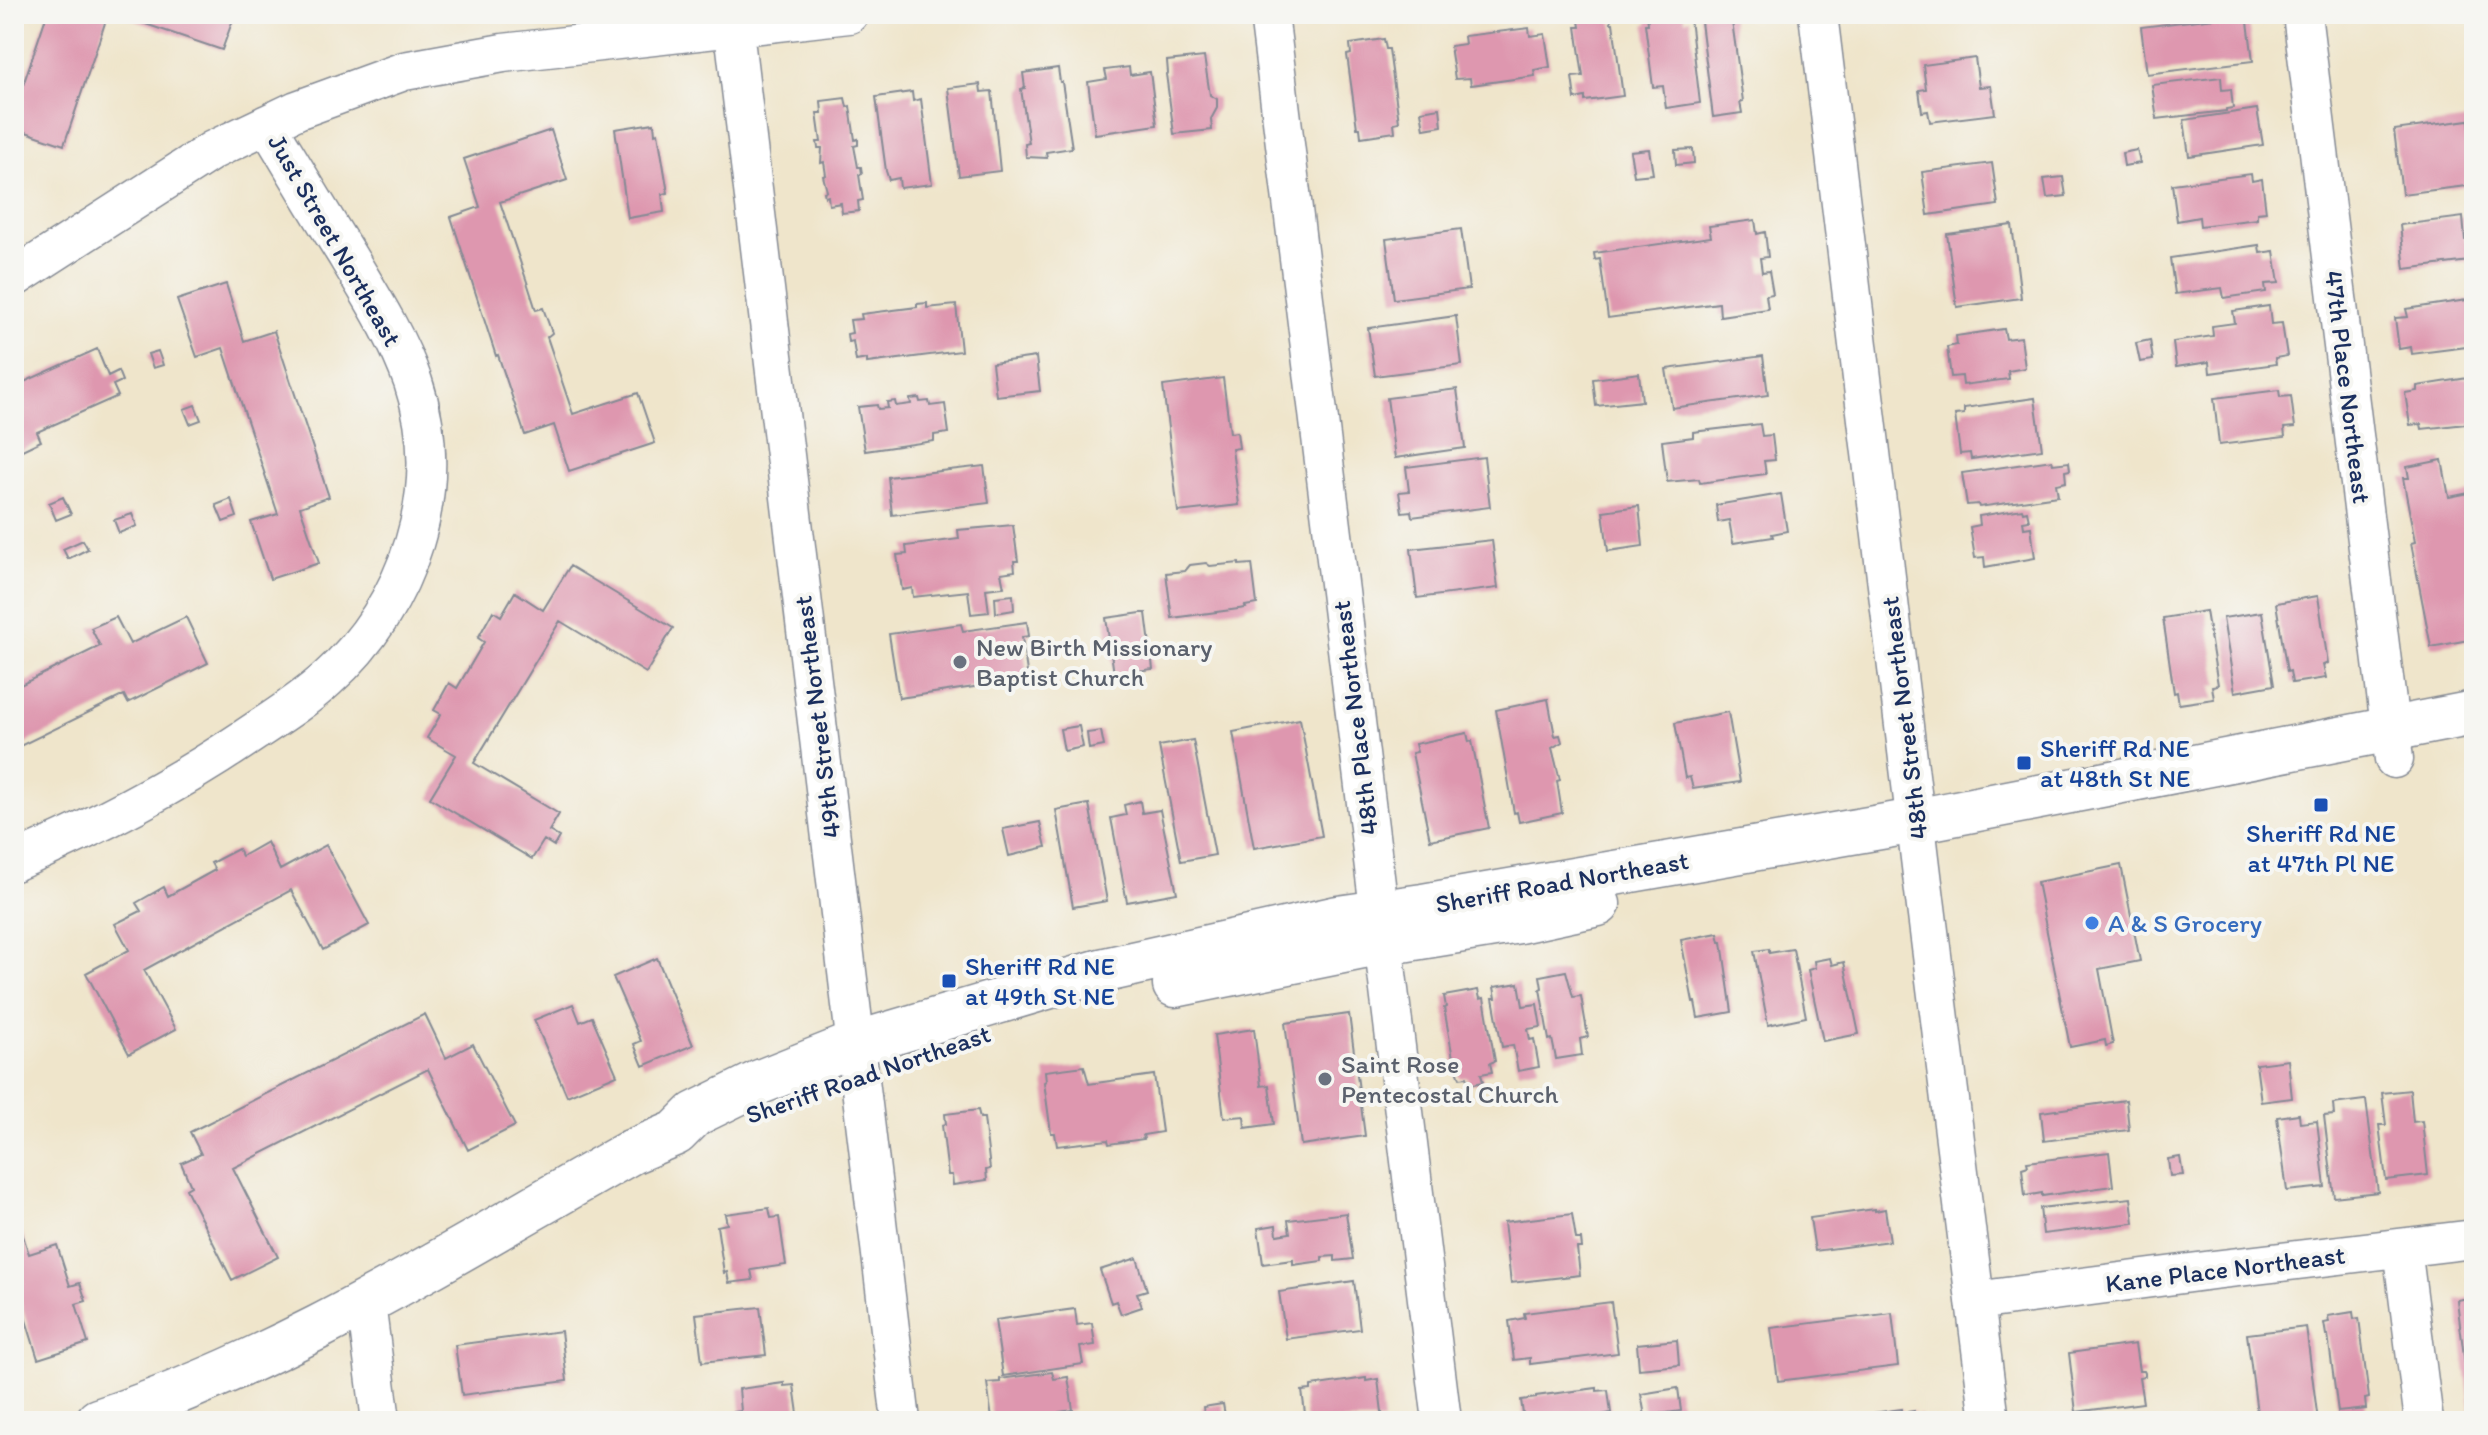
<svg xmlns="http://www.w3.org/2000/svg" width="2488" height="1435" font-family="Itim,sans-serif">
<style>
.building{fill:#de97af}
.lines{fill:none;stroke-linecap:round;stroke-linejoin:round}
.minor-casing{stroke:#858a94;stroke-width:41}
.major-casing{stroke:#858a94;stroke-width:47}
.minor{stroke:#fff;stroke-width:38}
.major{stroke:#fff;stroke-width:44}
.worship-dot{fill:#6b7280;stroke:#f6f6f2;stroke-width:3}
.transit-dot{fill:#1a4fb4;stroke:#f6f6f2;stroke-width:3}
.shop-dot{fill:#3f7fe0;stroke:#f6f6f2;stroke-width:3}
.labels{text-anchor:middle;stroke-width:8;stroke-linejoin:round;paint-order:stroke}
.street-label{font-size:26px;fill:#1b2f5e;stroke:#f6f6f2}
.worship-label{font-size:26px;fill:#5b616d;stroke:#f6f6f2;text-anchor:start}
.transit-label{font-size:26px;fill:#164399;stroke:#f6f6f2;text-anchor:start}
.shop-label{font-size:26px;fill:#366cbe;stroke:#f6f6f2;text-anchor:start}
</style>
<rect width="100%" height="100%" fill="#f6f6f2"/>
<filter id="ink" filterUnits="userSpaceOnUse"><feTurbulence type="fractalNoise" baseFrequency=".0125" numOctaves="2"/><feDisplacementMap in="SourceGraphic" scale="16" xChannelSelector="R" yChannelSelector="G"/><feConvolveMatrix kernelMatrix="1 2 1 2 8 2 1 2 1" color-interpolation-filters="sRGB"/></filter>
<filter id="wash" filterUnits="userSpaceOnUse"><feTurbulence type="fractalNoise" baseFrequency=".006" numOctaves="4" result="noise"/><feDisplacementMap in="SourceGraphic" scale="32" xChannelSelector="R" yChannelSelector="G"/><feGaussianBlur stdDeviation="1.8" result="paint"/><feColorMatrix in="noise" values="0 0 0 0 0 0 0 0 0 0 0 0 0 0 0 0 0 1.4 0 .05"/><feComposite in="paint" operator="in"/></filter>
<g filter="url(#wash)">
<rect width="100%" height="100%" fill="#efe5cb"/>
<g id="blocks">
<path class="building" d="M47,14H108L64,145L14,128V112Z
M116,14H235L222,50Z
M1578,14H1610L1611,23H1613L1623,96L1585,101V97L1575,99L1572,77L1583,76L1576,27H1580Z
M1647,14H1684L1685,20L1690,19L1700,103L1666,108L1663,86L1653,87L1645,24H1648Z
M1700,14H1731L1743,101L1740,102L1742,113L1713,117Z
M1913,14H1965V17L1923,23L1922,18L1914,19Z
M2247,14L2253,61L2147,74L2141,27Z
M1529,28L1530,36L1545,34L1550,67L1534,70L1535,76L1471,85L1470,78L1455,79L1450,46L1465,44L1464,36Z
M1384,39L1386,49H1389L1399,122L1394,123L1395,132L1361,137L1360,128H1357L1347,55L1351,54L1350,44Z
M1204,57L1210,95L1217,99V108L1211,119L1212,130L1174,134L1166,74L1168,73L1167,61Z
M1975,58L1979,87L1991,86L1995,114L1930,122L1928,111L1922,112L1919,90L1926,89L1923,65Z
M1129,67L1130,75L1150,72L1157,125L1095,134L1088,82L1107,79L1105,70Z
M1058,68L1060,82H1062L1072,148L1046,152L1047,158L1026,157L1025,144L1029,143L1021,89L1025,88L1023,73Z
M2221,77L2222,90L2231,89L2233,108L2226,109V111L2157,119L2152,85Z
M980,84L981,92L992,91L1000,171L959,176L948,88Z
M912,92L913,101L921,99L932,184L900,188L899,178L889,180L886,171L876,97Z
M845,98L847,107L850,106L855,140L858,139V145L854,146L858,167H861L862,174L859,175L863,200L858,201L859,211L842,213L841,203L829,205L828,196L825,197L824,192L827,191L823,176L826,175L824,162L821,163L822,148H818L817,142H821L817,113H822L821,101Z
M1440,108L1442,126L1424,129L1421,111Z
M2257,109L2263,145L2189,156L2184,120Z
M2469,120L2474,162V185L2402,194L2394,130Z
M654,123L655,134L658,133L668,193L662,194L664,212L628,218L615,129Z
M551,130L567,180L500,202L527,282L536,310L543,308L552,333L547,337L573,414L638,393L655,443L569,471L554,425L525,435L498,355L496,356L451,217L480,207L464,159Z
M1649,149L1653,174L1634,176L1630,151Z
M1693,149L1694,163L1676,165L1675,150Z
M2137,150L2140,163L2124,166L2122,153Z
M1992,163L1998,205L1928,215L1922,172Z
M2251,174L2252,181L2262,179L2266,212L2257,213V219L2200,226L2199,217L2177,221L2172,184Z
M2063,177L2066,196L2047,198L2044,179Z
M2463,217L2465,240L2474,239V259H2469V261L2405,269L2400,225Z
M1755,220L1757,234L1765,232L1768,257L1760,258L1762,272L1769,271L1773,294L1766,295L1768,309L1720,316L1719,303L1608,318L1600,259L1595,260L1594,253L1711,237L1709,226Z
M2012,225L2021,298L1957,307L1947,234Z
M1461,229L1469,289L1394,299L1386,239Z
M2259,245L2260,253L2274,251L2279,283L2265,284L2266,292L2224,298L2222,288L2175,294L2170,258Z
M226,284L244,341L274,331L329,497L300,507L319,563L270,579L251,522L278,514L223,348L197,357L177,300Z
M2474,299V346L2412,354L2411,347L2399,349L2395,318L2408,317L2406,309Z
M927,303V308L956,305L961,351L867,363V359L856,361L853,341L848,342L847,334L852,333L850,320L862,319L861,314L917,307V304Z
M2269,306L2271,324L2282,323L2287,356L2275,358L2276,364L2210,373L2209,362L2176,367L2173,342L2213,336L2212,326L2235,323L2233,311Z
M1456,316L1462,365L1375,376L1368,328Z
M2004,329L2006,339L2021,337L2025,368L2008,371L2009,379L1963,385L1962,376L1951,377L1947,347L1957,345L1956,336Z
M2150,340L2153,360L2140,362L2136,343Z
M97,349L108,376L118,371L122,381L113,385L118,396L37,432L41,441L14,454V395L18,394L15,386Z
M158,351L163,365L153,368L148,354Z
M1763,356L1768,395L1672,408L1666,369Z
M1036,357L1040,391L996,396L992,363Z
M1639,373L1642,401L1596,406L1593,379Z
M2474,377V423L2422,429L2421,424L2410,425L2405,393L2417,391V386Z
M1223,378L1230,433L1237,432L1239,448L1232,449L1239,505L1178,512L1163,386Z
M1457,389L1465,448L1395,458L1387,398Z
M2279,390L2280,397L2291,396L2295,427L2284,428L2285,437L2219,445L2214,398Z
M919,398L920,402L929,401L930,406L945,404L949,433L934,435V441L865,451L858,407L877,405L878,409L888,408L887,402L895,401L896,406L911,404L910,399Z
M2035,398L2042,449L1971,459L1970,453L1960,454L1955,415L1964,414V408Z
M195,405L201,420L190,424L184,409Z
M1760,424L1762,436L1772,435L1775,460L1764,461L1766,474L1700,483L1699,479L1667,482L1662,441L1693,437V432Z
M1484,457L1490,507L1412,517L1411,511L1402,512L1399,492L1409,491L1406,467Z
M2052,460L2053,464L2069,462L2070,470L2065,471L2066,482L2056,484L2058,496L1979,507L1978,504L1967,505L1962,473Z
M2442,460L2449,497L2474,492V639L2431,647L2411,543L2415,542L2403,478H2409L2407,467Z
M984,466L989,503L892,515L888,477Z
M1781,494L1787,531L1772,534L1773,537L1733,543L1729,520L1718,522L1716,505Z
M63,497L71,514L56,520L49,503Z
M231,499L237,517L223,522L216,505Z
M1639,506L1643,546L1608,551L1603,511Z
M2022,509L2023,512L2027,511L2029,520L2023,521L2024,528L2031,527L2035,558L1985,567L1984,557L1975,558L1970,527L1980,525L1979,516Z
M132,514L137,526L119,533L114,520Z
M1013,525L1018,561H1014L1015,571L1001,573L1004,587L986,589L989,612L971,614L968,591L913,597L912,588L902,590L897,555L907,554L906,546L959,539L958,530Z
M83,540L88,549L68,559L63,549Z
M1492,540L1498,588L1417,598L1411,549Z
M1206,563L1210,566L1239,563V565L1252,564L1257,604L1245,606L1246,608L1172,618L1166,573L1185,571L1190,565Z
M570,566L673,628L646,673L560,621L474,763L559,814L549,831L559,837L554,846L544,840L532,859L430,798L456,755L427,738L441,714L434,710L449,683L457,688L484,642L478,638L493,611L501,616L515,592L543,610Z
M1013,595L1014,610L996,613L995,597Z
M2318,596L2328,663L2323,665L2326,678L2292,683L2290,671L2287,672L2276,603Z
M2206,611L2218,685L2212,686L2214,699L2179,704L2177,692L2174,693L2163,618Z
M2262,612L2274,685L2235,692L2223,618Z
M1141,613H1146L1153,669L1114,674L1106,618Z
M116,617L130,644L186,617L208,663L128,703L124,695L14,749V688L100,646L91,628Z
M1027,622L1029,636L1022,637L1028,679L899,698L889,634L961,624L963,631Z
M1548,699L1555,736L1560,735L1562,742L1552,748L1560,780L1557,781L1562,813L1519,822L1517,812L1514,813L1496,710Z
M1728,712L1740,782L1693,789L1690,777L1685,778L1675,723Z
M1300,719L1322,836L1254,848L1233,732Z
M1079,726L1083,747L1064,751L1060,729Z
M1101,731L1104,746L1089,749L1087,733Z
M1467,733L1469,742L1472,741L1489,828L1430,840L1412,753L1417,752L1415,744Z
M1193,740L1215,855L1181,861L1159,746Z
M1140,801L1142,813L1160,810L1177,893L1127,902L1111,818L1126,815L1124,805Z
M1089,804L1107,901L1073,907L1056,810Z
M1040,822L1046,847L1009,856L1003,829Z
M267,842L280,870L326,845L369,925L323,950L291,890L144,970L176,1029L129,1054L86,973L129,950L115,924L141,911L136,903L164,887L168,896L215,870L211,863L213,862L238,849L242,856Z
M2121,865L2140,961L2099,969L2113,1044L2106,1046L2105,1040L2070,1047L2037,882Z
M1718,933L1720,942H1722L1732,1012L1698,1018L1695,1002H1693L1681,940Z
M1769,949V953L1793,949L1806,1017L1768,1025L1754,951Z
M657,958L693,1045L643,1066L634,1044L641,1041L613,977Z
M1830,958L1832,965L1844,962L1859,1034L1823,1041L1808,970L1815,968L1814,961Z
M1566,971L1573,997L1581,996L1588,1037L1580,1039L1582,1055L1556,1059L1552,1039L1549,1040L1540,989L1542,988L1540,976Z
M1519,983L1523,1006L1537,1004L1541,1027L1528,1029L1530,1040L1534,1039L1539,1067L1518,1071L1513,1045L1502,1047L1493,998H1496L1494,987Z
M1478,990L1480,999L1484,998L1495,1061L1490,1063L1492,1072L1481,1074L1483,1082L1469,1085L1467,1077L1460,1078L1457,1069H1455L1444,1008L1446,1007L1444,996Z
M573,1004L580,1022L592,1017L617,1075L567,1096L534,1020Z
M425,1014L446,1058L473,1044L515,1126L468,1150L428,1069L233,1168L278,1257L232,1280L186,1189L191,1186L181,1163L201,1154L190,1132Z
M1349,1014L1365,1136L1301,1145L1285,1023Z
M1254,1029L1261,1086L1269,1085L1274,1124L1245,1128L1244,1116L1224,1118L1214,1035Z
M2288,1060L2292,1098L2261,1102L2256,1064Z
M1084,1066L1089,1084L1154,1075L1162,1132L1143,1135L1144,1139L1109,1144L1108,1140L1057,1146L1055,1133H1051L1044,1082L1046,1081L1045,1071Z
M2410,1090L2413,1122L2422,1121L2428,1175L2386,1180L2379,1125H2386L2382,1093Z
M2126,1100L2129,1130L2044,1141L2041,1112Z
M2364,1100H2366L2378,1192L2334,1197L2324,1116L2334,1115L2333,1104Z
M978,1110L980,1118H984L990,1169L986,1170L987,1180L953,1185L952,1175H948L942,1125L946,1124L945,1114Z
M2299,1114L2300,1123L2317,1121L2325,1187L2287,1191L2277,1117Z
M2109,1152L2113,1186L2042,1196V1193L2025,1196L2022,1168L2028,1166L2027,1162Z
M2180,1157L2183,1175L2170,1176L2168,1159Z
M2131,1198L2134,1223L2043,1234L2040,1208Z
M14,1208L29,1254L57,1245L70,1286L80,1283L86,1301L76,1304L88,1343L38,1359L14,1281Z
M769,1208L771,1218L779,1217L786,1265L751,1270L753,1280L729,1283L727,1272L724,1273L717,1226L727,1224L725,1214Z
M1875,1209V1211L1885,1209L1890,1241L1815,1251L1810,1218Z
M1346,1213L1353,1259L1335,1261V1256L1322,1257V1261L1293,1265V1260L1263,1264L1258,1228L1276,1225L1277,1235L1290,1233L1288,1220Z
M1572,1214L1576,1239H1581L1582,1248H1577L1580,1275L1511,1283L1504,1222Z
M1137,1258L1147,1290L1137,1293L1142,1307L1121,1314L1116,1301L1111,1303L1100,1270Z
M1354,1281L1360,1329L1286,1339L1279,1292Z
M2474,1297V1421H2472L2457,1300Z
M1611,1302L1618,1353L1530,1364V1358L1514,1360L1509,1321L1525,1318L1524,1313Z
M760,1307L766,1355L702,1362L696,1314Z
M1075,1309L1077,1325L1092,1323L1095,1345L1080,1347L1083,1364L1003,1376L995,1320Z
M2353,1312L2354,1319L2359,1318L2369,1398L2365,1399L2366,1409L2338,1412L2328,1335H2326L2324,1323L2329,1322L2328,1316Z
M1892,1313L1898,1366L1778,1381L1771,1328Z
M2306,1327L2318,1421H2258L2247,1334Z
M561,1331L567,1381L462,1395L455,1345Z
M1677,1340L1679,1365L1639,1369L1637,1344Z
M2135,1344L2139,1371H2144L2145,1373V1376L2139,1377L2143,1403L2076,1412L2069,1353Z
M1052,1372L1054,1379L1068,1377L1073,1410L1059,1412V1415L1007,1421L1004,1418L992,1419L987,1383L1000,1382V1379Z
M1366,1378V1381L1378,1379L1383,1421H1306L1302,1391L1311,1390V1386Z
M784,1383V1386L794,1385L799,1421H734V1412L741,1411L739,1389Z
M1597,1388V1391L1608,1390L1611,1413L1601,1415V1421H1524L1521,1400L1536,1398V1396Z
M1678,1388L1681,1411L1645,1416L1641,1394Z
M1223,1404L1226,1421H1205L1203,1407Z
M1902,1409V1413L1914,1411V1415L1920,1414V1421H1838L1837,1418Z
M506,1413L507,1421H453V1419Z"/>
</g>
</g>
<g filter="url(#ink)">
<use href="#blocks" fill-opacity="0" stroke="#858a94" stroke-width="2"/>
<g class="lines">
<defs>
<path id="minor" d="M732,14L901,1421
M1269,14L1442,1421
M1818,14L1923,883L1990,1421
M2302,14L2394,759
M14,278L213,150L297,110L404,71L503,53L849,14
M14,862C94,828 171,788 244,739C272,720 302,702 327,679C409,606 449,488 413,382C397,336 371,296 346,254C319,211 293,167 267,124
M2402,1248L2424,1421
M1975,1301L2213,1270L2474,1239
M366,1303L381,1421"/>
<path id="major" d="M1175,985L1383,943L1519,921L1598,904
M98,1421C288,1359 458,1249 631,1152L676,1133L695,1114L760,1082L855,1044L1101,971L1338,918L1423,906L1915,821L2474,713"/>
</defs>
<use href="#minor" class="minor-casing"/>
<use href="#major" class="major-casing"/>
<use href="#minor" class="minor"/>
<use href="#major" class="major"/>
</g>
</g>
<g class="worship-dot">
<circle cx="960" cy="662" r="8"/>
<circle cx="1325" cy="1079" r="8"/>
</g>
<g class="transit-dot">
<rect x="2016" y="755" width="16" height="16" rx="4"/>
<rect x="2313" y="797" width="16" height="16" rx="4"/>
<rect x="941" y="973" width="16" height="16" rx="4"/>
</g>
<circle class="shop-dot" cx="2092" cy="923" r="8"/>
<g class="labels">
<g class="street-label">
<text transform="translate(335 240) rotate(60)" y="9">Just Street Northeast</text>
<text transform="translate(2348 387) rotate(83)" y="9">47th Place Northeast</text>
<text transform="translate(817 717) rotate(-97)" y="9">49th Street Northeast</text>
<text transform="translate(1355 718) rotate(-97)" y="9">48th Place Northeast</text>
<text transform="translate(1904 718) rotate(-97)" y="9">48th Street Northeast</text>
<text transform="translate(1562 882) rotate(-10)" y="9">Sheriff Road Northeast</text>
<text transform="translate(868 1074) rotate(-19)" y="9">Sheriff Road Northeast</text>
<text transform="translate(2225 1269) rotate(-7)" y="9">Kane Place Northeast</text>
</g>
<g class="worship-label">
<text x="976" y="656">New Birth Missionary<tspan x="976" dy="30">Baptist Church</tspan></text>
<text x="1341" y="1073">Saint Rose<tspan x="1341" dy="30">Pentecostal Church</tspan></text>
</g>
<g class="transit-label">
<text x="2040" y="757">Sheriff Rd NE<tspan x="2040" dy="30">at 48th St NE</tspan></text>
<text x="2321" y="842" text-anchor="middle">Sheriff Rd NE<tspan x="2321" dy="30">at 47th Pl NE</tspan></text>
<text x="965" y="975">Sheriff Rd NE<tspan x="965" dy="30">at 49th St NE</tspan></text>
</g>
<g class="shop-label">
<text x="2108" y="932">A &amp; S Grocery</text>
</g>
</g>
<rect width="2488" height="1435" fill="none" stroke="#f6f6f2" stroke-width="48"/>
</svg>
